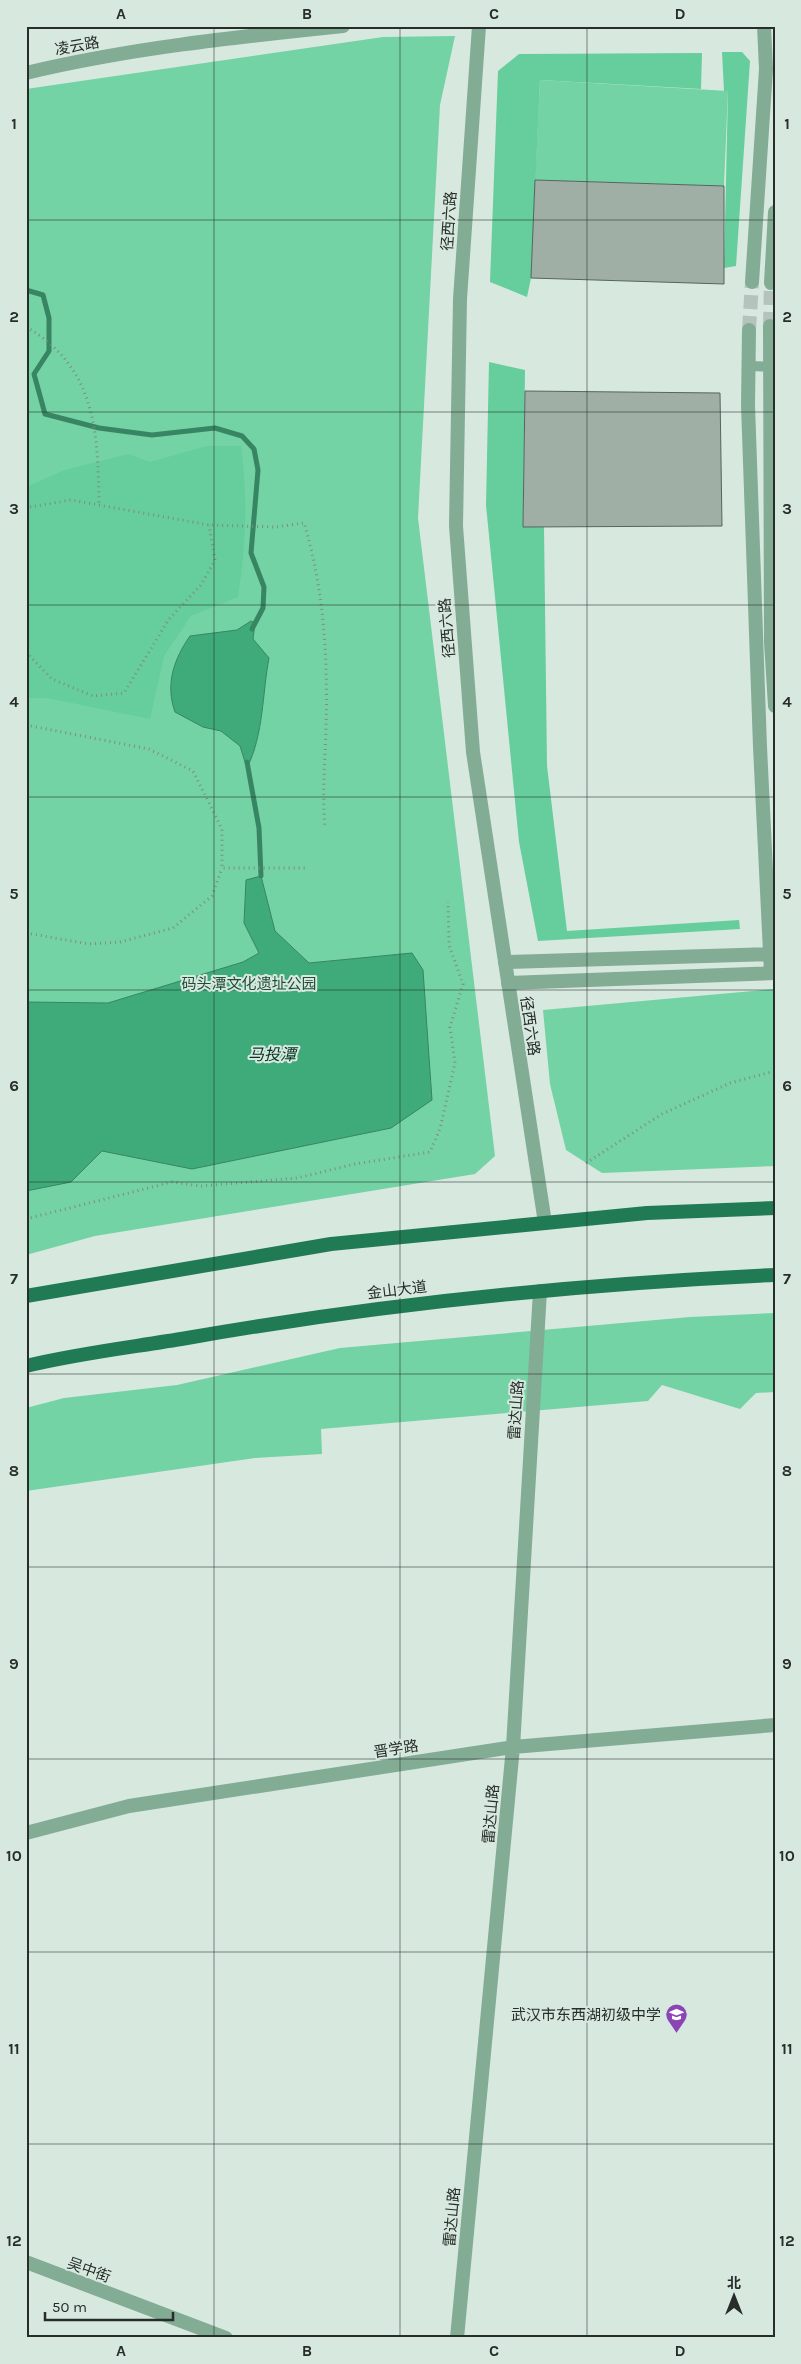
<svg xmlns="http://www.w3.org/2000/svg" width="801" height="2364" font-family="Karla,'Noto Sans SC',sans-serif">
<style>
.green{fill:#73d3a4}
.forest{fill:#65ce9c}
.water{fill:#3fab7b;stroke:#388563}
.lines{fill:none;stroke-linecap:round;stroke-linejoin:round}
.stream{stroke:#388563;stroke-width:5}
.building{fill:#9fafa6;stroke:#56655d}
.minor-tunnel{stroke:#b4c3bb;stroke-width:14;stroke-dasharray:14 7;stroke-linecap:butt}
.path{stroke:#808c86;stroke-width:3;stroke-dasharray:1 4;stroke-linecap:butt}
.service{stroke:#83ac95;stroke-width:10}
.minor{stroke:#83ac95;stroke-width:14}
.tertiary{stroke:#83ac95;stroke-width:14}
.primary{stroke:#207b55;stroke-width:14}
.grid{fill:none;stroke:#272d2a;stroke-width:1;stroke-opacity:0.55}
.labels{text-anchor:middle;stroke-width:4;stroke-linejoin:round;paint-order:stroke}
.street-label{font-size:15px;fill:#272d2a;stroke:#d7e8df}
.park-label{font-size:15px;fill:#204c37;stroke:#d7e8df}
.poi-label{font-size:15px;fill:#272d2a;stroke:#d7e8df;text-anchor:end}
.water-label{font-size:16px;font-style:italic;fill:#033320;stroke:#d7e8df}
.neatline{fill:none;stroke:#272d2a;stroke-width:2}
.grid-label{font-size:16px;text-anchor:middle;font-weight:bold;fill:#272d2a}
</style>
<rect width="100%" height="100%" fill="#d7e8df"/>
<path class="green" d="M455,36L440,105L418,518L495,1156L475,1174L95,1236L26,1255V89L383,37Z
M540,80L728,91L724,186L535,180Z
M775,989V1166L602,1173L566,1150L550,1084L543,1010Z
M775,1313V1392L756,1393L740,1409L662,1385L648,1401L321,1429L322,1454L255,1458L26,1491V1408L64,1398L177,1385L340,1348L690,1317Z"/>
<path class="forest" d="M722,52H742L750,61L736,266L724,268L728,91H724Z
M702,53L701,89L540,80L531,278L527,297L490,282L498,71L519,54Z
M489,362L525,370L523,527H544L547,766L567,931L739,920L740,929L538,941L519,842L486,505Z
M207,446H241C248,496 246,547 238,597L191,616L164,656L150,719L47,698H26V487L65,470L128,454L150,462Z"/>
<path class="water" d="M251,621L255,623L253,639L269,658C262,695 264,733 247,768L240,746L221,731L203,727L175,712C165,684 174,659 190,636L237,630Z
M261,876L275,931L309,963L412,953L423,970L432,1100L391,1128L192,1169L102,1151L71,1182L26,1191V1002L108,1003L243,962L259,953L244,923L246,880Z"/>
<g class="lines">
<path class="stream" d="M26,290L43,295L49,318V351L34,374L45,414L99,428L152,435L215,428L242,436L254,449L258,470L251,553L264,587L263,608L252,629
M247,762L259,828L261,876"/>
</g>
<path class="building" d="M535,180L724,186V284L531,278Z
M525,391L720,393L722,526L523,527Z"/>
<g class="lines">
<path class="minor-tunnel" d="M770,326L771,283
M749,330L752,282"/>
<path class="path" d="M26,327C96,367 98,432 99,505
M26,510L30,507L71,500L209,525L276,527L304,523C324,588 328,660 326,728C325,762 322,794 325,828
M26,652L52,679L93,696L124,693L169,619L201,585L215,560L209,525
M26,725L149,749L193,771L222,829V868H305
M26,933L89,944L120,942L173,928L212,896L222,868
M586,1163L662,1114L730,1083L775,1071
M26,1219L172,1182L201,1186L297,1178L355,1164L430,1152L440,1129L455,1063L450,1027L463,984L449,945L448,902"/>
<path class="service" d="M749,366L775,367"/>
<path class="minor" d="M752,282L766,69L764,26
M771,283L775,212
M770,326L771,642L775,706
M749,330L748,405L760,747L771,973
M505,962L775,954
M508,983L775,973
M26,1833L129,1806L513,1747L775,1725
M26,2262L226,2338
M457,2338L513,1747L540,1291"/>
<path class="tertiary" d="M479,26L460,299L456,526L473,752L545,1223
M26,73C130,48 237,37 343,26"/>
<path class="primary" d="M26,1296L331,1244L647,1213L775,1208
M26,1366C79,1353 134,1347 187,1338C381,1304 578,1284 775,1275"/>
</g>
<path class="grid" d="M214,26V2338M400,26V2338M587,26V2338M26,220H775M26,412H775M26,605H775M26,797H775M26,990H775M26,1182H775M26,1374H775M26,1567H775M26,1759H775M26,1952H775M26,2144H775"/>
<defs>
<symbol id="school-pin" viewBox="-11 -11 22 30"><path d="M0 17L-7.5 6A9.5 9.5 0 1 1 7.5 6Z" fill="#8b43b6" stroke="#d7e8df"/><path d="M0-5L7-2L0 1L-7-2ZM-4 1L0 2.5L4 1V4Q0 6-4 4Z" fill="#fff"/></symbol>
</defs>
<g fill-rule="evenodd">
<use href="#school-pin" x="664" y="2002" width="25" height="34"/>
</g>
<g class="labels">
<g class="street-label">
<text transform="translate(77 46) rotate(-10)" y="5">凌云路</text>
<text transform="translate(449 221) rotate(-86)" y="5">径西六路</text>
<text transform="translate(447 628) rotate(-95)" y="5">径西六路</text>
<text transform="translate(530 1026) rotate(82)" y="5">径西六路</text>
<text transform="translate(397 1290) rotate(-7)" y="5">金山大道</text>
<text transform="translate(516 1410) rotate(-86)" y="5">雷达山路</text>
<text transform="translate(396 1749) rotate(-9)" y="5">晋学路</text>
<text transform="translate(491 1814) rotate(-85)" y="5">雷达山路</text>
<text transform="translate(452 2217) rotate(-85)" y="5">雷达山路</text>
<text transform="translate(89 2270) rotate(20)" y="5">吴中街</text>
</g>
<g class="park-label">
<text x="249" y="989">码头潭文化遗址公园</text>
</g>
<g class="poi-label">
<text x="661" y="2020">武汉市东西湖初级中学</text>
</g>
<g class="water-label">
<text x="272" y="1060">马投潭</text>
</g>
</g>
<rect width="801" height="2364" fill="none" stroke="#d7e8df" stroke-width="55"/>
<g transform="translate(734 2296)" stroke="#d7e8df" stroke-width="4" paint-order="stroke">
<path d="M0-4L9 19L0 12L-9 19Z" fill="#272d2a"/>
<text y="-8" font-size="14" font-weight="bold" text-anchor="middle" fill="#272d2a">北</text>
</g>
<path d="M45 2312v8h128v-8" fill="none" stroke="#272d2a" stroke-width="2.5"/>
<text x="52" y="2312" font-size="15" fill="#272d2a" stroke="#d7e8df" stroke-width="4" paint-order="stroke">50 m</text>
<rect x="28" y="28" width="746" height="2308" class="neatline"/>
<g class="grid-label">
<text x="121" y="19">A</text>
<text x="307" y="19">B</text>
<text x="494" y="19">C</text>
<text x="680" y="19">D</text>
<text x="14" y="129">1</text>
<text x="787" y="129">1</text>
<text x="14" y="322">2</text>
<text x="787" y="322">2</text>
<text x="14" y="514">3</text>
<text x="787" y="514">3</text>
<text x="14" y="707">4</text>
<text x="787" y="707">4</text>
<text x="14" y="899">5</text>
<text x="787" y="899">5</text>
<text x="14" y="1091">6</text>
<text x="787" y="1091">6</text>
<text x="14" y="1284">7</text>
<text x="787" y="1284">7</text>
<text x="14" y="1476">8</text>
<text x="787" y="1476">8</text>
<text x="14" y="1669">9</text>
<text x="787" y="1669">9</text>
<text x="14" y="1861">10</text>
<text x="787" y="1861">10</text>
<text x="14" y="2054">11</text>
<text x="787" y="2054">11</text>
<text x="14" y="2246">12</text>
<text x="787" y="2246">12</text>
<text x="121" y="2356">A</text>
<text x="307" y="2356">B</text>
<text x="494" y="2356">C</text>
<text x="680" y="2356">D</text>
</g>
</svg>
